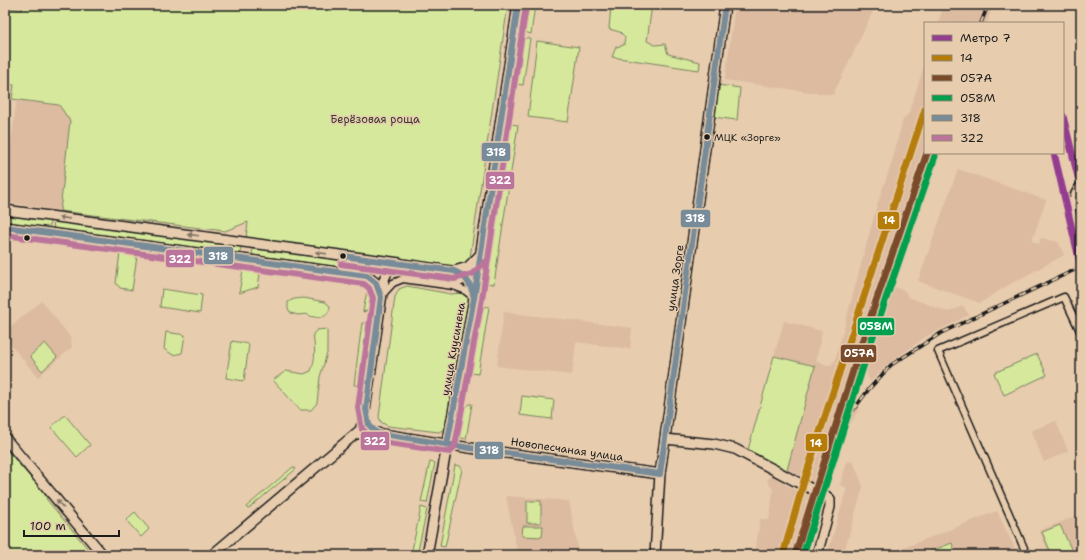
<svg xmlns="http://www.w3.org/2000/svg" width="1086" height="560" font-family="'Shantell Sans',sans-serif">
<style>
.built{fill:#dcbba1}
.green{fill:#d5e89c;stroke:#78825c}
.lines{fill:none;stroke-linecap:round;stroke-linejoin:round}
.street-casing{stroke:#1c1c1c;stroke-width:9}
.secondary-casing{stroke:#1c1c1c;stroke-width:12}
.street{stroke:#e7ccae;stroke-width:6}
.secondary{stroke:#e7ccae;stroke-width:9}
.rail-casing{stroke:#1c1c1c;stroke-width:3.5}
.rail{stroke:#e7ccae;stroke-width:2;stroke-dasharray:6;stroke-linecap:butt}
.bus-1-casing{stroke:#e7ccae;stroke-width:9}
.bus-2-casing{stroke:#e7ccae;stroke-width:9}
.bus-1{stroke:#778b99;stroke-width:6}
.bus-2{stroke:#bb749b;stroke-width:6}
.rail-1-casing{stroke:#e7ccae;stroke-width:10}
.rail-2-casing{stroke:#e7ccae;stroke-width:10}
.rail-3-casing{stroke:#e7ccae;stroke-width:10}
.rail-1{stroke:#b57d08;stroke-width:7}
.rail-2{stroke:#7a4b2a;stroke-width:7}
.rail-3{stroke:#019f4e;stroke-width:7}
.metro-1-casing{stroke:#e7ccae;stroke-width:10}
.metro-1{stroke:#943e90;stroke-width:7}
.oneway{fill:#827465}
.bus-dot{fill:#1c1c1c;stroke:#e7ccae;stroke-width:1.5}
.labels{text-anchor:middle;stroke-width:3;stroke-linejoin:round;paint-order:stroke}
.bus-label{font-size:10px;fill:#1c1c1c;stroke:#e7ccae;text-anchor:start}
.park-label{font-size:11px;fill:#383b2f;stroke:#e7ccae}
.street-label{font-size:11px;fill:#1c1c1c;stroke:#e7ccae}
.line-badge{stroke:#e7ccae;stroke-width:1.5}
.badge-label{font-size:11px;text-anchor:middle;font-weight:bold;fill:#fff}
</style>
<rect width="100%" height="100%" fill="#e7ccae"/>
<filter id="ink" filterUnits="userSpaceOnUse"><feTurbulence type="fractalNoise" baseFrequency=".025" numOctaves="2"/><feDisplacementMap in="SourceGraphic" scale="8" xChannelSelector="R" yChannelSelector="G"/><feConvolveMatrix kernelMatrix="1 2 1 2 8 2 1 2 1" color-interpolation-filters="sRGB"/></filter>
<g filter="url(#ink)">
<path class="built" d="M735,5H876L833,95L725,80Z
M944,5H993L987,23H938Z
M925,63V153H941L895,287L905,291L908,297L948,312L963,306L969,315L925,337L887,365L870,382L865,367L853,394L859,408L836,451L823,487L817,506L823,508L808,555H723V551L756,548L760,519L769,520L771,510L773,489L767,481L771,475L797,491L801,477L787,470L815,366L774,356L784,321L822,331L816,362L830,366L835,361L878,202L891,165L903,120L909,113Z
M17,99L59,105L71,121L60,211L5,202V185Z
M958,169L1046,200L1032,241L1039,244L1041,238L1058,242L1064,255L1005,287L980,303L918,281Z
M42,301L71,338L72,347L38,377L5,338V331Z
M504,312L632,328L630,349L576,342L572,375L497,366Z
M1056,421L1068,451L1044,462L1031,431Z
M847,461L854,463L863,487L843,555H827L847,488L840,485Z
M506,496L569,501L579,555H566L565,553L555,555H518Z
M997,511L1018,555H886Z
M1081,514V555H1050L1039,531Z"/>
<path class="green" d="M23,5H508L470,257L465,263L454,266L246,238L248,222L225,231L60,211L70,121L59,105L12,99L14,85L5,83V7L22,10Z
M527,5H535L531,34L525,32L524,28Z
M611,5H638L636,9L650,6L651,12L647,41L655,45L665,44L668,54L700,62L699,70L612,57L616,47L624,45L625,37L620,32L609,29Z
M526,38H530L523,85L516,84L522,43Z
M537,41L579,47L568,122L528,117Z
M717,85L740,88L737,120L713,117Z
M509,124L518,125L494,284L485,283Z
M5,214L50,220L49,229L5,223Z
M54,220L241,245L240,254L53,229Z
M253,246L368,261L366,271L252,255Z
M120,253L137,256L132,290L120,288L116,283Z
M403,267L452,273L451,281L399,273L398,270Z
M243,270L260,273L258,287L239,293Z
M368,285L372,286L373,289L372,309L363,312Z
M407,286L451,294L462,293L470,298L448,424L444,429L439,432L388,426L381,422L379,417L395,297L399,289Z
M162,289L202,295L200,313L160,307Z
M304,298L325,302L330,306C329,320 315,319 306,314L298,315L291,313L288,309V302L294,299Z
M481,306L489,307L478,374L472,373L470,369Z
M362,323L370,324L366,356H363L359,385H354Z
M327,329V353L320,377L317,403L311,410H300L273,380L286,371L304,374L311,371C316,358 315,348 313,334L317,330Z
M166,332L185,335L182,353L173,355L164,349Z
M232,341L249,344L244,381L226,378Z
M45,343L57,357L42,371L30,356Z
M1037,354L1047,375L1004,395L994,373Z
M774,356L815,366L787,470L748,450Z
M522,396L554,400L552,419L520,415Z
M469,404H472L466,439L459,437L463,409Z
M65,415L90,445L77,457L51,427Z
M5,448L30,477L43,489L47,500L93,555H5Z
M430,462L435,463L427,503L421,502Z
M455,465L460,466L462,469L445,547L440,546Z
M293,467L296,469L248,509L246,507Z
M527,501H541V523H527Z
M421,507L427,509L417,555H411Z
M135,512L149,529L141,537L126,520Z
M1060,525L1074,555H1052L1042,532Z
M523,526H543L542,537L522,536Z
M952,543L956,555H932L931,551Z"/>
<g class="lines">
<defs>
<path id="street" d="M1081,184C1067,198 1071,217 1081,232
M453,286L467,279L477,262
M383,294L393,283L403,279L453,286L464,290L473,297
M1027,555L938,351L1064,297L1081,333"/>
<path id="secondary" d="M5,210L400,263
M5,227L367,276L376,283L380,296
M454,271L468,267L479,256
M357,434L370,432L470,448L660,474
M5,438L103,555
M665,439L714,444L735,449L797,482L825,495L830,499V507L817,555
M212,555L360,430L364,418L384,280C387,270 391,265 402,264L458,272L470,283L473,295
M427,555L474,298L518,5
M655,555L660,474L725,5"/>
</defs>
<use href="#street" class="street-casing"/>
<use href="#secondary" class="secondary-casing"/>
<use href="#street" class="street"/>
<use href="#secondary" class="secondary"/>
<defs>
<path id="rail" d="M981,23L988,5
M836,422L864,355L936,153
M800,555L820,486L839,433L848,417L869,389L891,365L941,333L1081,267"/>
</defs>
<use href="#rail" class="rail-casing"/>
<use href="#rail" class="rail"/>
<defs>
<path id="bus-1" d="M5,227L367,276L376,283L381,297L366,409L369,425L377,433L470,448L660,474L725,5
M343,256L454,271C467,276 471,285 474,298L447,445
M474,299L518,5"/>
<path id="bus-2" d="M5,235L364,284L369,288L373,298L358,408L362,429L375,441L450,452L455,446L482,299L526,6
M341,264L454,279L472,274L485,262"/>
</defs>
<use href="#bus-1" class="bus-1-casing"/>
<use href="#bus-2" class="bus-2-casing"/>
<use href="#bus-1" class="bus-1"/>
<use href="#bus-2" class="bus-2"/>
<defs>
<path id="rail-1" d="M783,555L804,481L925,109"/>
<path id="rail-2" d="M795,555L863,339L927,153"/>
<path id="rail-3" d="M803,555L871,342L935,156"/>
</defs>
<use href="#rail-1" class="rail-1-casing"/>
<use href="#rail-2" class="rail-2-casing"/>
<use href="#rail-3" class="rail-3-casing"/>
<use href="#rail-1" class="rail-1"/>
<use href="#rail-2" class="rail-2"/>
<use href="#rail-3" class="rail-3"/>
<defs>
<path id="metro-1" d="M1063,116L1078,177
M1054,153L1081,267"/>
</defs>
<use href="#metro-1" class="metro-1-casing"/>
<use href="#metro-1" class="metro-1"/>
</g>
<defs><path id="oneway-solid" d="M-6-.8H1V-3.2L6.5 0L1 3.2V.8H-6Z"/></defs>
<g class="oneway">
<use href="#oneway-solid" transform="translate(64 218) rotate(-172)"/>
<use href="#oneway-solid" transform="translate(193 235) rotate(-173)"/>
<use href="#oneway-solid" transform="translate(321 253) rotate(-172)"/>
<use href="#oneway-solid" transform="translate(60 504) rotate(-130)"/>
</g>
</g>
<g class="bus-dot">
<circle cx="707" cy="137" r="3.5"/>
<circle cx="27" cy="238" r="3.5"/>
<circle cx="343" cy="256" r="3.5"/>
</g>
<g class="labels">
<g class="bus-label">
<text x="714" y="141">МЦК «Зорге»</text>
</g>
<g class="park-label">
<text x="375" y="123">Берёзовая роща</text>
</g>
<g class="street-label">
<text transform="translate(675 278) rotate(-82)" y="4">улица Зорге</text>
<text transform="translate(453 349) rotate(-80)" y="4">улица Куусинена</text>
<text transform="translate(567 449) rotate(8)" y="4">Новопесчаная улица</text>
</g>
</g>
<g class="line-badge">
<rect x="481" y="142" width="30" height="20" rx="4" fill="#778b99"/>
<rect x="485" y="171" width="30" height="19" rx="4" fill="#bb749b"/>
<rect x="680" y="209" width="31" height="19" rx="4" fill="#778b99"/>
<rect x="877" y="211" width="23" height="19" rx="4" fill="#b57d08"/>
<rect x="203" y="246" width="31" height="19" rx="4" fill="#778b99"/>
<rect x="165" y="249" width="30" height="19" rx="4" fill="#bb749b"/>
<rect x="857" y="317" width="38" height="19" rx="4" fill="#019f4e"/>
<rect x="840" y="344" width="37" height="19" rx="4" fill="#7a4b2a"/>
<rect x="360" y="431" width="30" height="20" rx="4" fill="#bb749b"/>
<rect x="805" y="433" width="23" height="19" rx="4" fill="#b57d08"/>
<rect x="474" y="441" width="30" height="19" rx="4" fill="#778b99"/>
</g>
<g class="badge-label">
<text x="496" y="156">318</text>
<text x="500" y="184">322</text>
<text x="695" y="222">318</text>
<text x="889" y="224">14</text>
<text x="218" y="260">318</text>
<text x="180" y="263">322</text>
<text x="876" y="330">058М</text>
<text x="859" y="357">057А</text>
<text x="375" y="445">322</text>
<text x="816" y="447">14</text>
<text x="489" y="454">318</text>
</g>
<rect width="1086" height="560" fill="none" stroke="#e7ccae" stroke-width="20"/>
<rect x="10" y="10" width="1066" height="540" fill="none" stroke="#1c1c1c" stroke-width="1.5" filter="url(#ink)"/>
<rect x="924" y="22" width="140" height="132" fill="#e7ccae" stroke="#968674"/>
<rect x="932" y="35" width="20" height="6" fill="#943e90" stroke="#968674"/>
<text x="960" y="42" font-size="12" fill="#1c1c1c">Метро 7</text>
<rect x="932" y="55" width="20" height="6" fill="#b57d08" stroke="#968674"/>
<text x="960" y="62" font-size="12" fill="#1c1c1c">14</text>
<rect x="932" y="75" width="20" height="6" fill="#7a4b2a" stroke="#968674"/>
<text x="960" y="82" font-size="12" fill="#1c1c1c">057А</text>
<rect x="932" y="95" width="20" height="6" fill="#019f4e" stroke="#968674"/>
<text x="960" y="102" font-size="12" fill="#1c1c1c">058М</text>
<rect x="932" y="115" width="20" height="6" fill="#778b99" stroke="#968674"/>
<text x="960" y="122" font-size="12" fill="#1c1c1c">318</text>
<rect x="932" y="135" width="20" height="6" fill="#bb749b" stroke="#968674"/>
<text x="960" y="142" font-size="12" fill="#1c1c1c">322</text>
<path d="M24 530v6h95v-6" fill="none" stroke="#1c1c1c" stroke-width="2"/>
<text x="30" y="530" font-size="12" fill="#1c1c1c" stroke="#e7ccae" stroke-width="3" paint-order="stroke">100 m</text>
</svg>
